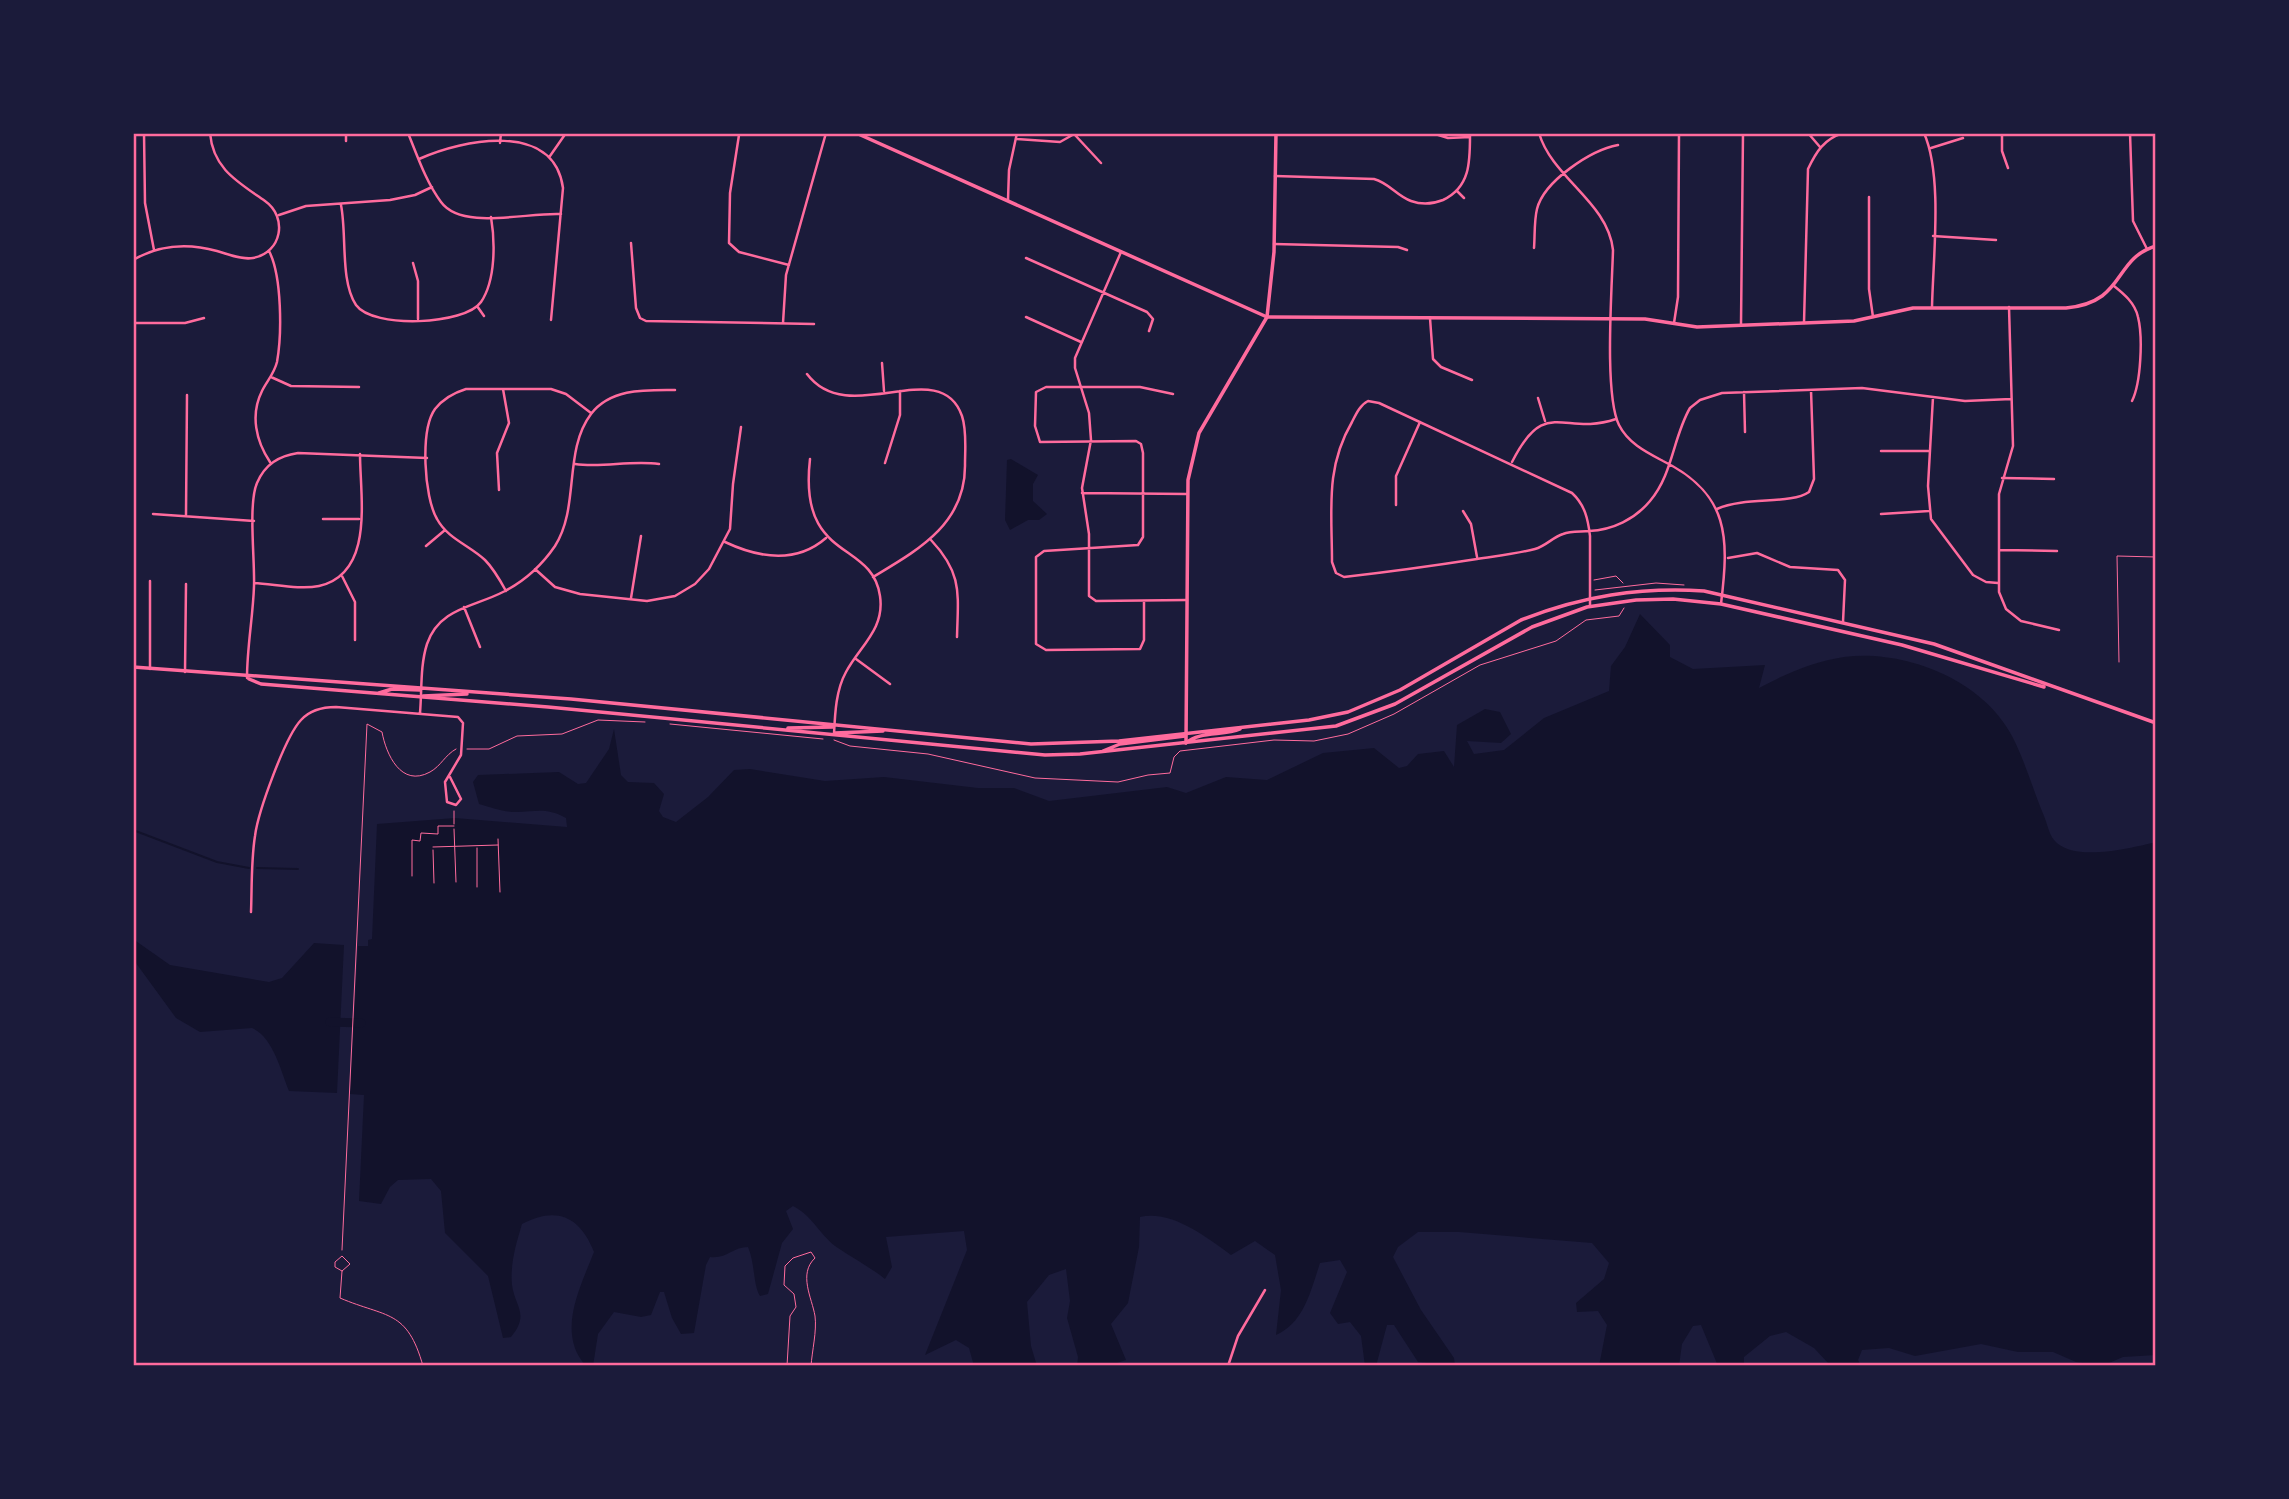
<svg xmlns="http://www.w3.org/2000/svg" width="2289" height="1499" font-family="'Crimson Pro',serif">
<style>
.water{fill:#12122b}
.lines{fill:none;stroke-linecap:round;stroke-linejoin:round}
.stream{stroke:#12122b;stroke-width:2}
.river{stroke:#12122b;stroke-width:9}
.path{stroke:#ff6b9d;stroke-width:1}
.service{stroke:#ff6b9d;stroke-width:1}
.minor{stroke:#ff6b9d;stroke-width:2.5}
.tertiary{stroke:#ff6b9d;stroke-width:3.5}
.secondary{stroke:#ff6b9d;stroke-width:3.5}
.primary{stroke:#ff6b9d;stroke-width:3.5}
.neatline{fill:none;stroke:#ff6b9d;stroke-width:2.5}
</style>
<rect width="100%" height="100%" fill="#1b1b3a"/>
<path class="water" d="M1011,459L1038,475L1033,484V501L1047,514L1039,520H1028L1010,530L1005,520L1007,460Z
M1640,614L1670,645V657L1693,669L1765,665L1759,688C1785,674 1815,661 1844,657C1905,649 1983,680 2012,736C2025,761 2033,790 2044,816C2047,823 2049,834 2054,840C2073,863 2131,848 2156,842V1355L2123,1357L2102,1366L2076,1362L2053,1352H2018L1981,1344L1915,1356L1889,1348L1862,1350L1858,1360L1861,1366L1829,1364L1814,1348L1786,1332L1770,1336L1744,1357V1366H1718L1701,1325L1693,1326L1682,1344L1679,1366H1599L1607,1325L1598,1311L1577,1312L1576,1303L1604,1279L1609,1263L1592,1243L1459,1232H1418L1398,1247L1393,1257L1421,1310L1454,1358L1455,1366L1418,1362L1394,1325H1387L1376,1366H1365L1361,1336L1350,1322L1338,1324L1330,1313L1347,1272L1340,1260L1320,1263C1311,1290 1304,1323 1276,1335L1281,1290L1275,1255L1255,1241L1231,1255C1206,1237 1172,1210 1140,1217L1139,1247L1128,1303L1111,1324L1126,1360L1108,1366H1077L1078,1357L1067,1318L1070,1301L1066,1269L1049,1275L1027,1302L1031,1346L1037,1366H974L969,1348L956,1340L925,1355L967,1250L964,1231L886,1237L892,1267L885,1279C870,1267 854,1259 838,1248C820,1236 813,1216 793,1206L786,1211L793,1229L782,1243L768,1294L760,1296C753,1285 755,1263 748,1247C733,1247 727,1259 710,1257L706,1265L694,1333L681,1334L672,1318L664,1292H660L651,1315L641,1317L614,1312L598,1334L593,1366H586C556,1333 580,1288 594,1252C580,1216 556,1206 522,1224C516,1244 510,1264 512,1285C515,1307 530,1314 511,1337L503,1338L488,1276L445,1233L441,1191L431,1179L398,1180L390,1187L381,1204L359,1201L364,1095L350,1094L358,946H368V940L372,939L377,824L455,818L567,827L566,818C543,806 535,813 512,812C501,811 489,807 479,804L473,782L478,775L559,772L578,784L586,783L609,749L614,729L621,775L628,782L654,783L664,794L659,811L663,817L676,822L708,797L734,770L750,769L825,781L884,777L978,788H1014L1049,801L1167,787L1186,793L1226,777L1267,780L1323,753L1374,748L1399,768L1407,766L1418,754L1444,751L1454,767L1457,725L1485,709L1500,712L1511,734L1501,743L1467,741L1474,754L1504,750L1544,718L1609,691L1611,666L1625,647Z
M133,939L170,965L269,982L282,978L314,943L344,945L337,1093L289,1091C281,1071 273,1037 252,1028L200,1032L176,1018L133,959Z"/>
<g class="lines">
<path class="stream" d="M133,830L217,862L249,868
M257,868L298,869"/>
<path class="river" d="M330,1022L361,1023"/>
<path class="path" d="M1594,580L1616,576L1623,583
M1595,590L1656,583L1684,585
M670,724L823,739
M834,740L850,746L928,754L1035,778L1118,782L1148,775L1170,773L1174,757L1180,751L1274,740L1314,741L1348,734L1394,714L1480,665L1556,641L1586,620L1619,616L1624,608
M467,749H489L517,736L562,734L598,720L645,722
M454,811V824
M454,829L456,882
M498,839L500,892
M433,847L498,845
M477,848V887
M433,850L434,883
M412,876V840L420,841L421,833L438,834V826H454
M342,1250L367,724L382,732C386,754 401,788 430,772C441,766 445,755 456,749
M787,1366L790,1316L796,1307L794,1294L784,1285L785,1266L793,1258L811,1252L815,1258C798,1274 812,1298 815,1316C817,1331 812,1351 811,1366"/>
<path class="service" d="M2119,662L2117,556L2156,557
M342,1271L335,1267V1262L342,1256L350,1264L342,1271L340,1298C387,1318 407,1309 423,1366"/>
<path class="minor" d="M144,133L145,203L154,250
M408,133C417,155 426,182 441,202C462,231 528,212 561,214
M1432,133L1448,138L1470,137
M1539,133C1552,178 1608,202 1613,250C1612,289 1604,394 1619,425C1628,443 1646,452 1663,461C1730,494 1729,538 1721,604
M1808,133L1820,147
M1924,133C1943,176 1933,258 1932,307
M2002,133V151L2008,168
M2130,133L2133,221L2147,249
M739,135L730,193L729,243L739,252L789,265
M1075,135L1101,163
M1017,139L1060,142L1076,133
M346,141V133
M500,143L501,133
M1931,148L1963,138
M550,156L566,133
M419,159C463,139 554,121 563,188L551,320
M1275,176L1374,179C1389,183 1397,196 1411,201C1422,205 1433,204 1443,200C1471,187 1470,160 1470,133
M1457,191L1464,198
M1869,197V289L1873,317
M1008,200L1009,170L1017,133
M341,205C347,235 340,281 356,305C373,329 465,325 481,302C496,280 495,241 491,217
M279,215L306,206L390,200L415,195L432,187
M1933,236L1996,240
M631,243L636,308L640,318L646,321L814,324
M1274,244L1398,247L1407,250
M1534,248C1535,236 1534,221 1537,209C1544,181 1591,150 1618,145
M269,251C282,276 282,334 277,362C274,374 267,381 262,391C250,415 256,441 270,462
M1121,252L1075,358V368L1089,413L1091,440L1082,488L1089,534V596L1096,601L1187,600
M1026,258L1147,312L1153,319L1149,331
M133,260C159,245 188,243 217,251C228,254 241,260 253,258C282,253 288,217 265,201C238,182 213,169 210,133
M413,263L418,281V319
M2114,286C2124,294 2135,303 2138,317C2143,337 2141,383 2132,401
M477,306L484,316
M2009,307L2013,446L1999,494V592L2006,609L2021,621L2059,630
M1026,317L1081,342
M1430,318L1433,359L1441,367L1472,380
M133,323H185L204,318
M783,323L786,275L826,133
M1674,323L1678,297L1679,133
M1804,323L1808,169C1816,152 1824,139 1843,133
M1741,325L1743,133
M882,363L884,391
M807,374C849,430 940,353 962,416C967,431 965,449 965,464C966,524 918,550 873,577
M271,377L291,386L359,387
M1744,392L1745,432
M1933,397L1928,486L1931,519L1973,575L1986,582L1998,583
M1538,398L1545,421
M1881,451H1928
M810,459C798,563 872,539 880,596C885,629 860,646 846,672C836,690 835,713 834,734
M1512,462C1546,395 1563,437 1616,419
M885,463L900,415V391
M575,464C603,468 630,460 659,464
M2002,478L2054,479
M499,490L497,453L509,423L503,389
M1082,493L1187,494
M1396,505V476L1420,422
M1717,509C1746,496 1790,505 1809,492L1814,479L1811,390
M1463,511L1471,524L1477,557
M153,514L254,521
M1881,514L1929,511
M186,515L187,395
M323,519H359
M931,540C963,574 958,594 957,637
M725,542C759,558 796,564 826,538
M426,546L445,530
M1999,550L2057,551
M1728,558L1757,553L1790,567L1838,570L1845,580L1843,622
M535,569L555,587L580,594L647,601L675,596L695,584L709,569L730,529L733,484L741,427
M342,576L355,602V640
M150,581V669
M254,583C274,584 300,590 319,586C375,573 360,497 360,454
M506,591C500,580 494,569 485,560C469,545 448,539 437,519C424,497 420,430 435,409C443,399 453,393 466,389H551L566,394L591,413
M631,598L641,536
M1144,601V640L1140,649L1046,650L1036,644V557L1044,551L1138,545L1143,537V453L1141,444L1136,441L1040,442L1035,426L1036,392L1046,387H1140L1173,394
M1590,606V536C1588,519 1585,505 1572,493L1379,403L1368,401C1360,405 1356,414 1352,422C1325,468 1332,511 1332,562L1336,573L1344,577C1388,572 1432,566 1477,559C1496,556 1516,554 1535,549C1546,546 1553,537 1563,534C1571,531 1581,532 1589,531C1613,530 1635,519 1650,501C1673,474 1673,437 1690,408L1700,400L1722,393L1862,388L1965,401L2011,399
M464,607L480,647
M856,659L890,684
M185,672L186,584
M247,678C247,647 253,617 254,586C255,560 248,504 257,483C265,464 279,456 298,453L427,458
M420,713C422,690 420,666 427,644C439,608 474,607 503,592C523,582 542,565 555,546C580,507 563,451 591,414C611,388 646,390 675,390
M251,912C252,887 251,861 255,836C258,812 285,737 301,720C310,710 323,707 336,707L458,717L463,723L461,755L445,782L447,802L456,805L461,799L450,777
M1228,1366L1238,1336L1265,1290"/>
<path class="tertiary" d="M856,133L1267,317L1645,319L1697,327L1854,321L1913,308H2066C2127,302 2112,259 2156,246"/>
<path class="secondary" d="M1186,743L1188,480L1199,433L1267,317L1274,252L1276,133"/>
<path class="primary" d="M133,667L571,699L1031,744L1119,741L1309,720L1348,712L1400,690L1521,620C1582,596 1639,587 1704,591L1934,644L2156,723
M249,679L261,684L548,707L1045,755L1080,754L1336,726L1395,704L1532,627L1587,607L1636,600L1673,599L1721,604L1902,645L2044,687
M379,693L392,689L420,690
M423,696L467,694
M788,728L833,727
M835,733L883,731
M1186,743C1199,731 1224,736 1240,729
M1103,751L1120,744L1185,736"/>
</g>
<rect width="2289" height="1499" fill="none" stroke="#1b1b3a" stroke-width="270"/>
<rect x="135" y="135" width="2019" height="1229" class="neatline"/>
</svg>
